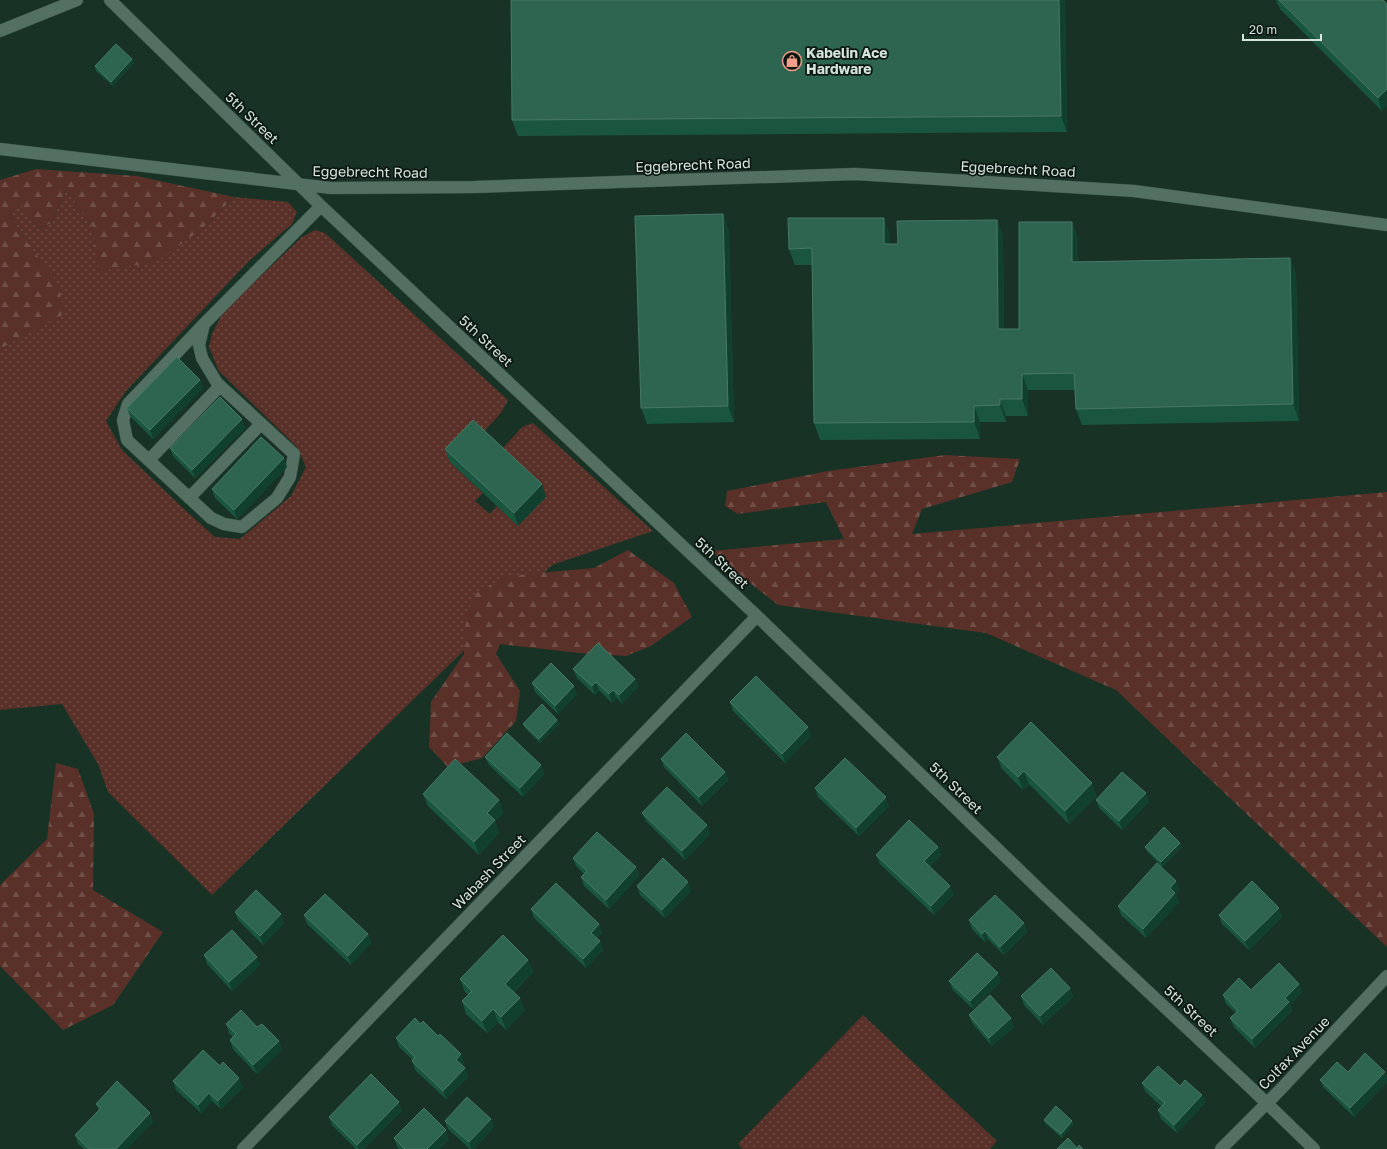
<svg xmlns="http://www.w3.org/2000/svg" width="1387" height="1149" font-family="'Golos Text',sans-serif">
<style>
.green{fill:url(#green-dots)}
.forest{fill:url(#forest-firs)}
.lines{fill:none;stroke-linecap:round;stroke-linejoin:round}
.minor-casing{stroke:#384f44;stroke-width:13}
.minor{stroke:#547062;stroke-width:12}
.wall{fill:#1a563f}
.shaded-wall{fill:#11412e}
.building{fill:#2e6550;stroke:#487966}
.labels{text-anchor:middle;stroke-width:3.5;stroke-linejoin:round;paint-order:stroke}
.poi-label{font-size:14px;font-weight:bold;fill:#d5e5dc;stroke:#0c1712;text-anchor:start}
.street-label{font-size:14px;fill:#d5e5dc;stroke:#0c1712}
</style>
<defs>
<pattern id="green-dots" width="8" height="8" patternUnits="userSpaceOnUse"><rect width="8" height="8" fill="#593128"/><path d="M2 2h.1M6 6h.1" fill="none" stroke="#704f47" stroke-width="1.8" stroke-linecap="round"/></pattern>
<pattern id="forest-firs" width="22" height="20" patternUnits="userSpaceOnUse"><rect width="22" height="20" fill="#593128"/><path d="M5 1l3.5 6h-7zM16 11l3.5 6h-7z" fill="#704f47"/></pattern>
</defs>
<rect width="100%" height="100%" fill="#183226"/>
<path class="green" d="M66,190L92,226L100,271L203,228L234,197L288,202L297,212L292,224L249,261L126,391L106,421L122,450L184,509L215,537L240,539L291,496L306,467L297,447L219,371L209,347L212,334L223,312L302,237L315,230L325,233L508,400L501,413L481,435L450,462L483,493L475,501L490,514L497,506L518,526L502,449L522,427L533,423L653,531L552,565L212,895L108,792L98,764L62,704L0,710V349L14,341L24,238L10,215L21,204L38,229L51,223Z
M863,1015L997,1141L990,1149H743L738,1144Z"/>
<path class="forest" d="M36,169L137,176L234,197L203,228L156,262L99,271L92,226L66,190L51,223L38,229L21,205L10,215L24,238L59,285L64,314L0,349V180Z
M945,455L1020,459L1012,482L922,509L912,534L1387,492V947L1116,690L986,633L778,605L710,551L844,539L826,502L738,514L725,506L727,491L828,471Z
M628,550L674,583L692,617L651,646L626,656L579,653L500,644L496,654L520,691L516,721L482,758L448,767L429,747L431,702L464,654L466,613L475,594L506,576L594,568Z
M56,763L78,769L94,814L93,890L163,932L113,1005L63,1030L0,966V885L47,839Z"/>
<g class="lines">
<defs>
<path id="minor" d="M110,0L321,206L757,616L1044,894L1252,1089L1314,1149
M0,31L77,0
M0,149L331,188L475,187L855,174L1134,191L1387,225
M204,324L199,345L202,358L217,383L294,454L290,477L277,498L242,527L224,524L211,518L127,440L123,420L128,404L204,324L321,206
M149,460L220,386
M189,498L261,424
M243,1149L757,616
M1221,1149L1280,1090L1387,976"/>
</defs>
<use href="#minor" class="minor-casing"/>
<use href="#minor" class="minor"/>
</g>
<path class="wall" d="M511,0H1065L1067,132L518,136L512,120Z
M1276,0H1383L1382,111L1280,9Z
M132,59L134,63L113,86L96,71L95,66Z
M723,214L729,231L734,422L647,424L641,408Z
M997,220L1003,236L1004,329H1019L1072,222L1078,238V262L1290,258L1296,274L1299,421L1082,425L1076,409L1075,390H1028V416H1006V422H980V439L820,440L814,423L812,265H795L789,249L890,234V244H898Z
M200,380L203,388L153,439L130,416L127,408Z
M245,428L195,478L173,456L170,448Z
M445,449L542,484L546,497L518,526L450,462Z
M287,467L237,519L215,498L212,489Z
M573,669L635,679L638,687L622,704L617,698L612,703L599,690L595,695L577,678Z
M532,683L577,694L558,714L535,692Z
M730,702L811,736L785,763L733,711Z
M557,720L559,724L540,743L525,728L523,724Z
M485,757L541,765L544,774L523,797L489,765Z
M997,757L1097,796L1069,824L1029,784L1023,790L1002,769Z
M661,759L725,772L728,780L702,806L664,767Z
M815,788L889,806L859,836L818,797Z
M1146,793L1149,802L1122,830L1099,808L1096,800Z
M423,794L499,800L503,813L495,821L499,833L479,855L428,806Z
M642,813L707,825L710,834L685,860L646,821Z
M938,847L941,855L930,867L954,894L934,915L880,864L876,855Z
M1145,847H1182L1162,867L1147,851Z
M573,858L636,867L639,876L609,909L584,886L581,877L584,874L576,866Z
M1176,881L1179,890L1176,894L1179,902L1146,938L1121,915L1118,906Z
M637,886L691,891L665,918L640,895Z
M531,909L599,924L602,933L597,938L600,941L603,950L586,968L534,918Z
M235,912L284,923L263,945L238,920Z
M304,915L368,934L371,943L351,965L307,924Z
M1219,915L1282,917L1249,950L1222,924Z
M969,920L1024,923L1027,932L1004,955L988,939L985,942L972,929Z
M204,955L257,957L260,965L232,991L207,964Z
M528,960L533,972L514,992L520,998L524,1011L506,1030L498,1022L487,1033L466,1014L462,1001L468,995L465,992L460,979Z
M949,981H1001L973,1009L953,990Z
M1070,988L1073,997L1043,1025L1024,1005L1021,996Z
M1251,990L1302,992L1290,1005L1292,1011L1255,1048L1234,1027L1230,1018L1236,1013L1226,1004L1223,995Z
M969,1015L1014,1027L992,1046L972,1023Z
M226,1024L257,1027L279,1041L282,1050L257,1074L233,1049L230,1040L233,1037L229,1033Z
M420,1024L464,1063L462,1065L465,1068L468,1077L446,1099L415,1070L412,1061L413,1060L399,1047L396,1038Z
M1348,1072L1387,1078V1082L1354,1117L1324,1088L1320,1080Z
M173,1081L243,1087L221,1109L212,1101L201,1113L176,1090Z
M1142,1083L1180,1086L1202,1095L1205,1103L1177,1133L1161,1119L1158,1110L1162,1107L1145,1091Z
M96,1104L153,1122L127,1149H84L78,1144L75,1135L99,1111Z
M402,1110L364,1149H356L332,1125L329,1117Z
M491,1119L494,1127L474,1149H470L448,1129L445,1121Z
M1044,1120L1072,1121L1073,1125L1062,1138L1046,1124Z
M394,1138L449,1139L439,1149H399L397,1146Z"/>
<path class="shaded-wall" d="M1059,0H1065L1067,132L1061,116Z
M132,59L134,63L113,86L111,82Z
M1387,89V106L1382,111L1378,98Z
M723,214L729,231L734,422L728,406Z
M884,218L890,234V261L884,244Z
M997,220L1003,236L1004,345L998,329Z
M1072,222L1078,238V278L1072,262Z
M1290,258L1296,274L1299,421L1293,404Z
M1022,374L1028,390V416L1022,399Z
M200,380L203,388L153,439L150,430Z
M1000,399L1006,416V422L1000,405Z
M974,406L980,422V439L974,422Z
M242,419L245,428L195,478L192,470Z
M284,458L287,467L237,519L234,510Z
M542,484L546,497L518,526L514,513Z
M635,679L638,687L622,704L619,695Z
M596,682L599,690L595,695L592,686Z
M574,686L577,694L558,714L555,706Z
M613,690L617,698L612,703L609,694Z
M557,720L559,724L540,743L539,739Z
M808,727L811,736L785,763L782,754Z
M541,765L544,774L523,797L520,788Z
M1024,771L1029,784L1023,790L1018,777Z
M725,772L728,780L702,806L699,797Z
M1092,783L1097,796L1069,824L1065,811Z
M1146,793L1149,802L1122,830L1119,821Z
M886,797L889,806L859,836L856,828Z
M499,800L503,813L495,821L499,833L479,855L474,842L487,813Z
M707,825L710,834L685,860L682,851Z
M1180,843L1182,847L1162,867L1161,862Z
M938,847L941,855L927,870L924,861Z
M636,867L639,876L609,909L606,900Z
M1176,881L1179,890L1176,894L1179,902L1146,938L1143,929L1170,888Z
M688,882L691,891L665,918L662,910Z
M950,886L954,894L934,915L931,906Z
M1279,908L1282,917L1249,950L1245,941Z
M281,914L284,923L263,945L260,936Z
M1024,923L1027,932L1004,955L1000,947Z
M599,924L602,933L594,941L591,933Z
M985,931L988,939L985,942L982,934Z
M368,934L371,943L351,965L348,956Z
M600,941L603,950L586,968L583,959Z
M257,957L260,965L232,991L229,982Z
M528,960L533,972L509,996L505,984Z
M998,973L1001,981L973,1009L970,1001Z
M1299,984L1302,992L1290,1005L1292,1011L1255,1048L1252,1039L1285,998Z
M1070,988L1073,997L1043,1025L1040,1016Z
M520,998L524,1011L506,1030L501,1017Z
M493,1009L498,1022L487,1033L482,1021Z
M1011,1018L1014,1027L992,1046L989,1038Z
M279,1041L282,1050L257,1074L253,1065Z
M461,1054L464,1063L459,1068L456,1060Z
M465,1068L468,1077L446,1099L443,1091Z
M1385,1072L1387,1078V1082L1354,1117L1350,1108Z
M239,1078L243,1087L221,1109L218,1101Z
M209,1093L212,1101L201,1113L198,1105Z
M1202,1095L1205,1103L1177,1133L1174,1125Z
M399,1102L402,1110L364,1149H359L357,1145Z
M150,1113L153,1122L127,1149H116Z
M491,1119L494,1127L474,1149H471L469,1142Z
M1072,1121L1073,1125L1062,1138L1061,1134Z
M446,1130L449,1139L439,1149H427Z"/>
<path class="building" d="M511,0H1059L1061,116L512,120Z
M1279,0H1383L1387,4V89L1378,98Z
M116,44L132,59L111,82L95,66Z
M723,214L728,406L641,408L635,216Z
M788,218H884V244H898L897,221L997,220L998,329H1019V222H1072V262L1290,258L1293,404L1076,409L1074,373L1022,374V399H1000V405L974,406V422L814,423L812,248L789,249Z
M177,357L200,380L150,430L127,408Z
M220,397L242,419L192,470L170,448Z
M473,420L542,484L514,513L445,449Z
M261,437L284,458L234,510L212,489Z
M598,643L635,679L619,695L613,690L609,694L596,682L592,686L573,669Z
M551,663L574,686L555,706L532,683Z
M756,676L808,727L782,754L730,702Z
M542,704L557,720L539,739L523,724Z
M1031,722L1092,783L1065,811L1024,771L1018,777L997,757Z
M507,733L541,765L520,788L485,757Z
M686,733L725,772L699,797L661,759Z
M845,758L886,797L856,828L815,788Z
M455,759L499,800L487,813L495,820L474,842L423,794Z
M1122,772L1146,793L1119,821L1096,800Z
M667,787L707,825L682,851L642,813Z
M909,820L938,847L924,861L950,886L931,906L876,855Z
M1164,827L1180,843L1161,862L1145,847Z
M597,832L636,867L606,900L581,877L587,871L573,858Z
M663,858L688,882L662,910L637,886Z
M1157,863L1176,881L1170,888L1175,893L1143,929L1118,906Z
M1252,881L1279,908L1245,941L1219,915Z
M556,883L599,924L591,933L600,941L583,959L531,909Z
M256,890L281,914L260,936L235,912Z
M325,894L368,934L348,956L304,915Z
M995,895L1024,923L1000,947L985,931L982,934L969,920Z
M232,930L257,957L229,982L204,955Z
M503,935L528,960L505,984L520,998L501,1017L493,1009L482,1021L462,1001L472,991L460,979Z
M977,953L998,973L970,1001L949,981Z
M1279,963L1299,984L1285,998L1289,1002L1252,1039L1230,1018L1238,1011L1223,995L1239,978L1251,990Z
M1051,968L1070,988L1040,1016L1021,996Z
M990,995L1011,1018L989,1038L969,1015Z
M241,1010L257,1027L262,1024L279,1041L253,1065L230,1040L236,1034L226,1024Z
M415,1018L420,1024L423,1021L438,1036L440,1034L461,1054L456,1060L465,1068L443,1091L412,1061L415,1057L396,1038Z
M203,1050L220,1066L223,1062L239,1078L218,1101L209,1093L198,1105L173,1081Z
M1365,1053L1385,1072L1350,1108L1320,1080L1337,1062L1348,1072Z
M1158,1066L1180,1086L1185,1080L1202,1095L1174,1125L1158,1110L1165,1103L1142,1083Z
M371,1074L399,1102L357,1145L329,1117Z
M117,1081L150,1113L116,1149H89L75,1135L101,1108L96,1104Z
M467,1097L491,1119L469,1142L445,1121Z
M1056,1106L1072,1121L1061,1134L1044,1120Z
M424,1108L446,1130L427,1149H405L394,1138Z
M1068,1138L1077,1148L1079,1145L1083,1149H1057Z"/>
<defs>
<symbol id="shop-ring" viewBox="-11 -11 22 22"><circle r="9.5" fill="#0c1712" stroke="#f49d8b" stroke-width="1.5"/><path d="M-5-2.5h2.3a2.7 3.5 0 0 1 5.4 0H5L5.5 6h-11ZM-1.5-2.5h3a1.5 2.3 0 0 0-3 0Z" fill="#f49d8b"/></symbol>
</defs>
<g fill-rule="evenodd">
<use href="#shop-ring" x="781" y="50" width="22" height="22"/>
</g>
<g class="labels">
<g class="poi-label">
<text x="806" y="58">Kabelin Ace<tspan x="806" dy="16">Hardware</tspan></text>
</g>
<g class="street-label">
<text transform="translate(252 118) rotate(44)" y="5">5th Street</text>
<text transform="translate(693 165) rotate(-2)" y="5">Eggebrecht Road</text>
<text transform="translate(1018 169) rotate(3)" y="5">Eggebrecht Road</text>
<text transform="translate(370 172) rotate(1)" y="5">Eggebrecht Road</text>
<text transform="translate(486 341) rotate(43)" y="5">5th Street</text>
<text transform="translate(722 563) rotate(43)" y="5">5th Street</text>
<text transform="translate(956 788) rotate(44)" y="5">5th Street</text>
<text transform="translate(489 872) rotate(-46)" y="5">Wabash Street</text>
<text transform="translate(1191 1011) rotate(43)" y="5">5th Street</text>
<text transform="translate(1294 1053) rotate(-46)" y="5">Colfax Avenue</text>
</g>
</g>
<path d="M1243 34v6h78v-6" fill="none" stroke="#d5e5dc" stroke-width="2"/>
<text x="1249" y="34" font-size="12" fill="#d5e5dc" stroke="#0c1712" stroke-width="3" paint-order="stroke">20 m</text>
</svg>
